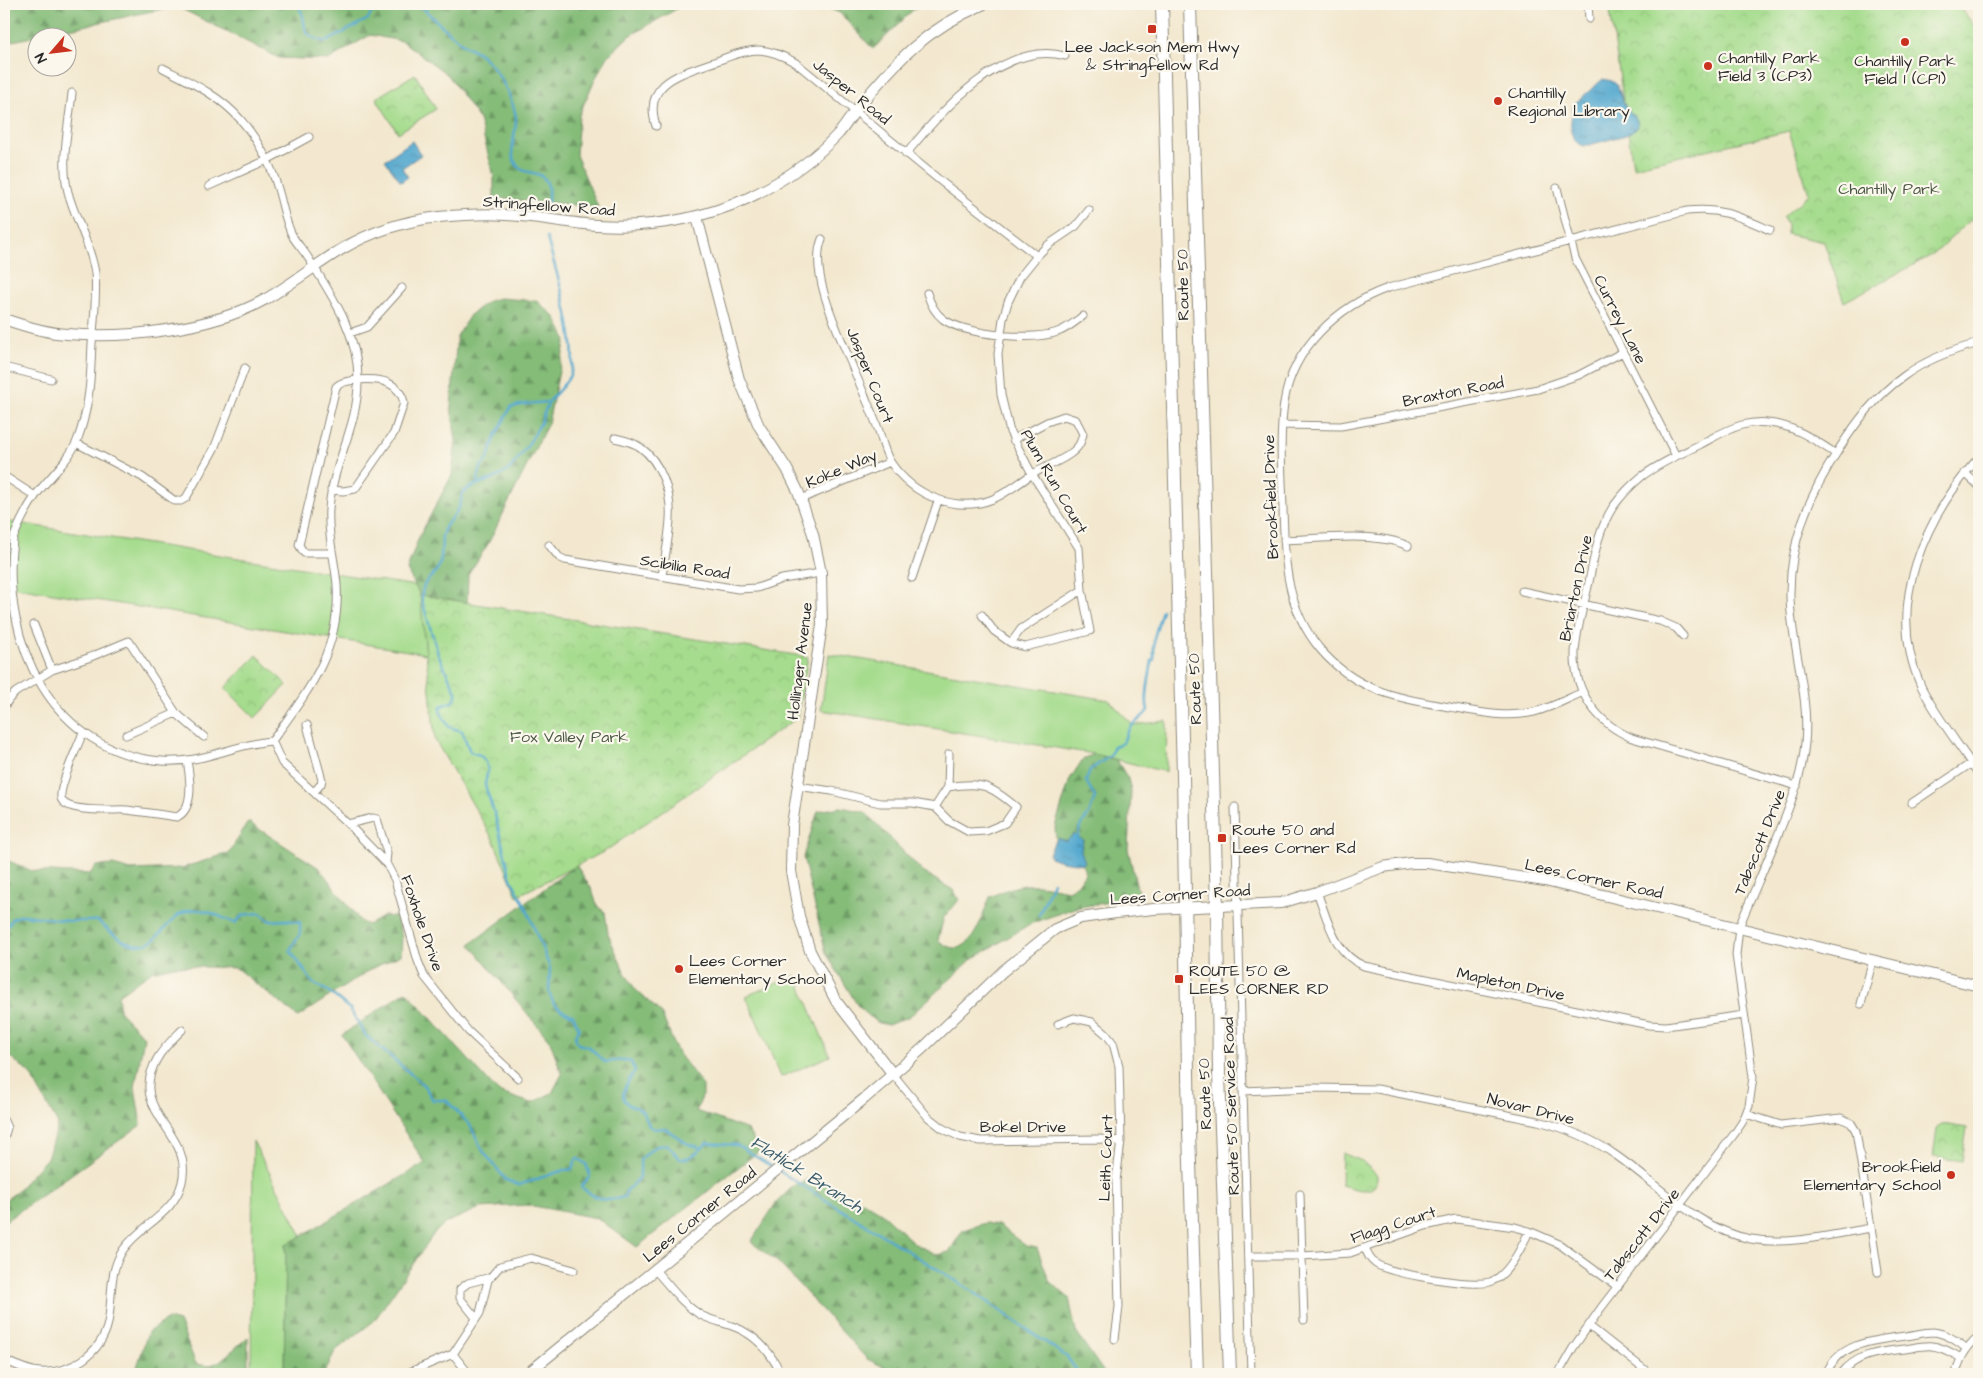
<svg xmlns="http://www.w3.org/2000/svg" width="1983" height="1378" font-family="'Architects Daughter',sans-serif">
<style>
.grass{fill:#a5dc8d;stroke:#68845c}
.forest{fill:url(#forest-firs);stroke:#587452}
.park{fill:url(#park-crowns);stroke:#68845c}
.water{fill:url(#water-ripples);stroke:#3f6a7d}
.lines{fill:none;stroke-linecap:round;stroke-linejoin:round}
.stream{stroke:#53a8cf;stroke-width:2.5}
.street-casing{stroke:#8f8a7d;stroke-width:9}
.secondary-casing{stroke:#8f8a7d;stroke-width:12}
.highway-casing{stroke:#8f8a7d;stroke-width:14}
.street{stroke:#fff;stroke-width:7}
.secondary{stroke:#fff;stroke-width:10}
.highway{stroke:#fff;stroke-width:12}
.poi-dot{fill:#c8321e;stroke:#fbf7ec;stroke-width:2}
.labels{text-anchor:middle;stroke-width:4.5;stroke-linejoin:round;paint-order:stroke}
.poi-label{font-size:16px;fill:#2b2b2b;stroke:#fbf7ec;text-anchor:start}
.street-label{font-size:16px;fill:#2b2b2b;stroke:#fbf7ec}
.park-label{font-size:16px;fill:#4a5744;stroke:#fbf7ec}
.water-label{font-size:18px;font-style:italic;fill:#3b5d6d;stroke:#fbf7ec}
</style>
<defs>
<pattern id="forest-firs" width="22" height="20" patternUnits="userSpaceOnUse" patternTransform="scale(1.25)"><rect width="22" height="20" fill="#84bc78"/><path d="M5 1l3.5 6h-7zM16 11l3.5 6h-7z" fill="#6c9963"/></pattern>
<pattern id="park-crowns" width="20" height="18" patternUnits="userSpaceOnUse" patternTransform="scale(1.25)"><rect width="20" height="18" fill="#a5dc8d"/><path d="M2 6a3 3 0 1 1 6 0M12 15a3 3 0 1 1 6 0" fill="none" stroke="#8ebd7a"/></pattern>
<pattern id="water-ripples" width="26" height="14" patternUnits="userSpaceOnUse" patternTransform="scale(1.25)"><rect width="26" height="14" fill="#53a8cf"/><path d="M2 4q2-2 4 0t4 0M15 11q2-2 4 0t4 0" fill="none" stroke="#4589a8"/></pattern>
</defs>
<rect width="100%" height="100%" fill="#fbf7ec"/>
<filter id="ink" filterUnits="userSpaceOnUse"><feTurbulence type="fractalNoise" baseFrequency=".02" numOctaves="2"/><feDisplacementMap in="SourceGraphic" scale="10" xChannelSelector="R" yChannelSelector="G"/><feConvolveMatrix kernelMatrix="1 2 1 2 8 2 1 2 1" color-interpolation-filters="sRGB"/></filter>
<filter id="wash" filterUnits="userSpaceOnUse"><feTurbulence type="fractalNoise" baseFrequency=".0096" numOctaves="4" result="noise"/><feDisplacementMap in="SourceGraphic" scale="20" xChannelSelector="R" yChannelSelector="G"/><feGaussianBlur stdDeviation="1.12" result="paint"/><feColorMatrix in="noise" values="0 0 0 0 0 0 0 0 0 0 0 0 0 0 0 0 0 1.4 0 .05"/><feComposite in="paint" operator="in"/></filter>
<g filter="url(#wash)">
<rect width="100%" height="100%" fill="#f3e8cf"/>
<path class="grass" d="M4,521L416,586L420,595L426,654L4,585Z
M829,654L1109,700L1133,725L1167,721L1166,772L1094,754L821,710Z
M796,975L830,1056L781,1077L746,996Z
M253,1141L302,1236L286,1245L284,1374H251Z"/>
<path class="forest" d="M4,4H685L628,37L609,55L595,79L579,115L576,155L598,207L494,198V177L479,119L448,75L402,41L370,35L328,60L279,58L176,6L4,43Z
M817,4H924L913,10L873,49L840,13Z
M500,298L537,301L555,317L566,339L548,423L488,544L468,575L467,605L420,595L407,570L419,537L452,475L456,440L451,407L457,336L470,315L488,301Z
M1094,754L1117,760L1128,779L1131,791L1128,849L1139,897L1074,908L1030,924L971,960L910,1016L888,1025L876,1022L858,1006L826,953L803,857L818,811L841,807L865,812L923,872L953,890L959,900L944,917L938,940C969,967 981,919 990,897C1023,881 1034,883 1068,890L1078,884L1085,873L1082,862L1062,849L1056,839L1055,827L1070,779L1083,759Z
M248,822L319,868L361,922L368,925L384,916L396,917L402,937L401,955L371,969L298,1017L236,968L174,966L152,971L118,995L120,1012L144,1037L135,1087L141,1125L4,1222V1201L15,1193L47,1158L58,1124L30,1074L4,1051V859L32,871L90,874L96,866L113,865L131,870L182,868L229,853Z
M576,865L591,888L598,907L605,912L608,934L624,971L635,989L661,1013L677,1051L703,1086V1095L696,1111L748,1130L759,1151L637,1247L597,1218L528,1205L480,1208L446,1223L435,1232L374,1321L335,1351L324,1374H284L286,1245L425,1163L342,1035L406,991L498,1092L531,1103L552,1093L562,1074L550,1041L470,944Z
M813,1176L878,1210L915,1244L937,1255L949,1252L963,1230L985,1223L998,1225L1026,1246L1037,1248L1050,1282L1069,1298L1076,1332L1105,1374H899L867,1359L779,1263L751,1242L776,1203L792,1187Z
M168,1319L179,1322L196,1364L208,1366L219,1362L248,1337V1374H131L137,1367L148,1332Z"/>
<path class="park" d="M1609,4H1958L1979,32V212L1934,254L1844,302L1824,242L1787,234V224L1783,217L1809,194L1789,131L1633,167Z
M415,74L436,109L398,133L376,98Z
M420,595L808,657L797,718L607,850L517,896L493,839L435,740Z
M257,655L287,685L255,718L225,688Z
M1942,1124L1967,1128L1962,1161L1933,1157L1937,1128Z
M1342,1153L1362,1161L1377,1175C1378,1199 1353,1188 1341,1185Z"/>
<path class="water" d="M1603,79L1612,81L1617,85L1625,106L1637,120L1638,127L1626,135L1585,146C1566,143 1571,119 1573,105Z
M412,141L421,155L402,168L408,177L401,182L385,160Z
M1074,834L1083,840L1081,851L1085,862L1083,864L1061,861L1050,857L1049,854L1054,843L1058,838L1066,841Z"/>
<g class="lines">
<path class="stream" d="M275,4H287
M288,4L298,6C311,22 294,35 326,42L368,19L373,10L382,4
M418,4C432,16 444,29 458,40C464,46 473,49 480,54C497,68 509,91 515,112C520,130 506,147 516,164C523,177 541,168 547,183C549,188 548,196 548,202
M547,238C555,268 581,347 570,375C565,387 552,395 548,404C545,410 543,416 541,422C533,438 523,453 512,466C501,481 469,483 463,493C461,497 461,503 459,507C454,519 445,521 442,536C441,546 443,556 439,566C432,582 421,576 422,601L438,654L456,692V697L452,702L441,706L440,711L449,727L462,731L470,752L480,755L486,762L488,770L485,784L487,792L495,815L511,879L526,907L550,968L549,993L554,1004L563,1011L573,1015L579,1029L575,1037L578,1044L589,1047L605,1062L626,1060L631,1062L635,1071C629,1081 614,1097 631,1106C635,1107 639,1108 642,1111C645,1115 647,1121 649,1126L655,1129L664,1128L688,1144L702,1148
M477,484L481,467L488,458L495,437L511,407L526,404L548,402
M1128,731C1132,722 1143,719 1148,710C1144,699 1150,675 1152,661L1154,659V638L1162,610
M1078,837L1080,826L1089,814L1095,797L1086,781L1090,770L1111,755L1114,746L1123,743L1127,732
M1039,915L1053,882
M4,931L13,918L23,915L69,921H98C112,934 133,953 152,941C157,938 162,931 166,927C173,920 177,914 187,911C203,906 221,918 235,923L243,915L260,913L270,921L285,920L300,922V934L290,950L313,983L328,991L350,1009L366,1036L417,1079L426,1088L433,1100H446L470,1125L483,1151L506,1180L519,1185L558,1172L572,1169L577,1158L586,1164L590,1176L581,1187C596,1199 605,1203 624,1197L627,1189C640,1181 641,1175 640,1160L654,1147L667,1144L680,1159C692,1159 699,1151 707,1143L737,1145L774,1168
M779,1171L969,1289L1067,1357L1079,1374"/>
</g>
</g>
<g filter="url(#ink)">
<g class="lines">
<defs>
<path id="street" d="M1588,4L1589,19
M163,68C190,82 219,95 240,119C257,138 271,164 278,189C283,205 285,222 293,237C298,245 304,251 309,259C333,297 359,335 358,382C358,427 332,465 329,509C327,535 335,560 337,585C341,651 308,691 272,741
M72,93C69,124 60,161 68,192C75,219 91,245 95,273C97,296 94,321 92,344C91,362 91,380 88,398C86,412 82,428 77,441C68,462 49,477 36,495C27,508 19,524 13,539C0,644 54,753 162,761C203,764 233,744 272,741
M656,126C642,83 680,74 711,63C726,58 743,50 759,50C773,51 784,56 796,63L943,183L1037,256
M906,154C940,112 1004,39 1065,56
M209,186L267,160L309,137
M1557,188L1575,258L1676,456
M822,239C808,273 840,335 853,368C862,389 871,410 879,431C882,441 885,454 891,463C913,495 955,514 993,499C1006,493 1017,485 1028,477C1042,467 1070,459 1079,445C1081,442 1082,437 1083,434L1076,420L1064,416L1047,422L1013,440
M927,293C930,303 934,312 943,319C965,335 1035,342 1060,331C1068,328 1076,321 1083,316
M350,333L367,327L402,288
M4,367L51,379
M1282,425L1341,426L1538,389L1579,375L1623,352
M615,438C624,440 633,442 640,447C661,462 672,494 670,519C669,538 665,557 662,576
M76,443L142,477L175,501H181L186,498L214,449L245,368
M1979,457C1925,518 1884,605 1921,686C1935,715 1961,747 1979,775
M1965,473L1979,486
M4,476L35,496
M331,490L343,491L355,489L394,433L404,403C403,395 396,386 388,383C378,378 343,378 336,387L299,545L304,553H332
M801,499L890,462
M1284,540C1319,539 1377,531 1408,546
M549,545L559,557L565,560L738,589L757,588L782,579L821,573
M912,578L938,501
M1082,590L1090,631L1025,647L1011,643L1021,629L1082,590L1079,548L1032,474L1010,432L1001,395L998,354L1003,319L1008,302L1020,277L1037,256L1048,245L1076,226L1089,210
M1522,591L1660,621L1676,628L1683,636
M982,615L994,631L1011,643
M34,625L52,670
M1583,692C1567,699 1551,708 1534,712C1504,719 1473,711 1444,706C1394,698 1354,689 1320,649C1285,607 1285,561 1283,509C1282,474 1279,438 1284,403C1292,348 1338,306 1388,288L1687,211C1720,207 1740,217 1770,230
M4,707L9,699L16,692L52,670L88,658L129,641L176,713L204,737
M307,725L322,780L321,784L314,792
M82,735C77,748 59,786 61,798C65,814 114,809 127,810C143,812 160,814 177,817C195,808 190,777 187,761
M126,735L176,713
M272,741L282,763L348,824L386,863L395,880L418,961L424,976L468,1031L518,1078
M797,786L832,791L880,803H913L935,807L949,821L969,832L986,831L1005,823L1016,807C990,785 981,781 948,787L935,807
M1797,786L1632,738C1597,723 1574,692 1575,653C1576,630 1584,605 1589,582C1594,557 1598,530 1613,507C1621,496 1630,486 1641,477C1659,463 1681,454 1701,444C1714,437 1727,429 1742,425C1750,423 1760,422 1768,423C1794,425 1815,440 1836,454
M948,787L949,754
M1912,803L1979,758
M1235,807L1251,1374
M348,824L373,818L377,819L387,853L386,863
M1317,892C1328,920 1334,954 1364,966L1649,1025L1666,1026L1744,1015
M1861,1004L1873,960
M1058,1024L1074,1018L1092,1022L1106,1034L1113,1043L1119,1066L1121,1141L1116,1181L1119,1307L1115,1339
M892,1073L928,1117L942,1128L960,1137L980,1141L1099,1139L1121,1141
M1243,1091L1312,1088L1377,1089L1538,1121C1565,1128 1591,1138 1614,1154C1657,1183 1698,1230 1751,1239C1788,1246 1834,1234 1871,1228
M1746,1114L1781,1125L1841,1118L1851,1123L1856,1131L1878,1272
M4,1121L7,1128L4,1138
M1300,1194L1304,1320
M1365,1248C1368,1255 1370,1260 1376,1264C1392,1274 1471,1287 1490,1282C1508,1276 1522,1247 1529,1231
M1248,1256H1302L1350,1253L1425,1226L1456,1219L1515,1227L1529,1231L1559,1244L1618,1287
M655,1270C669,1285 681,1303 699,1314C709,1320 721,1322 732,1326C755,1334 771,1352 781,1374
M476,1318L460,1298V1289L468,1283L491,1277
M1589,1326L1650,1374
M453,1354L469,1374
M4,1360C15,1365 27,1371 40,1372C70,1374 101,1354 108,1323C113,1298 108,1273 123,1250C141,1224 174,1215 182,1182C194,1131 126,1113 157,1059C163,1048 173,1039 182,1030
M405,1374L453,1354L480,1313L488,1280L500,1266L531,1258L574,1270
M1558,1374L1573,1348L1601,1308L1735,1133L1743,1121L1749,1106L1753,1077L1736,955L1739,927C1751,898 1764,869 1776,840C1789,808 1802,778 1805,743C1810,693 1791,646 1790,597C1789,542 1810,494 1839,449C1857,421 1876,396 1904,376C1927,359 1952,350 1979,343
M1826,1374C1839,1342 1876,1340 1905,1336C1914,1335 1924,1332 1933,1332C1946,1333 1957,1341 1967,1349
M1841,1374C1857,1353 1881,1352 1905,1349C1913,1348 1923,1345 1932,1346C1943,1347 1952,1353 1961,1358
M1956,1374C1959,1359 1967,1346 1979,1336"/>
<path id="secondary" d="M697,217L739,379L759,426L787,469L798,491L813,534L821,573L822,625L792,825L791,871L799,916L810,951L836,1001L892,1073
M4,319C24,326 46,333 67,334C127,339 212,329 264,300C291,285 315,265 342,249C372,231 405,221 439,217C461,215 483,213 505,215C536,216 566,223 597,225C648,228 699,220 746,199C780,183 813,161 839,133C845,126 850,118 855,111C873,89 893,65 914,47C935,29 959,15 984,4
M527,1374L864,1099L922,1049L1003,971L1055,929L1081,918L1116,913L1154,909L1281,903L1317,892L1383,867L1411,863H1427L1545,881L1979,986"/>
<path id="highway" d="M1162,4L1183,775L1189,1132L1197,1374
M1190,4L1217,907L1219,1074L1230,1374"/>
</defs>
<use href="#street" class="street-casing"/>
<use href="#secondary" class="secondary-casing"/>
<use href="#highway" class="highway-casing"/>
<use href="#street" class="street"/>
<use href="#secondary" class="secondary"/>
<use href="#highway" class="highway"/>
</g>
</g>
<g class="poi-dot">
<rect x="1147" y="24" width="10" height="10" rx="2.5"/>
<circle cx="1905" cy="42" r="5"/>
<circle cx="1708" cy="66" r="5"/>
<circle cx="1498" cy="101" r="5"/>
<rect x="1217" y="833" width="10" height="10" rx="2.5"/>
<circle cx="679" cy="969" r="5"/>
<rect x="1174" y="974" width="10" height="10" rx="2.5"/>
<circle cx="1951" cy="1175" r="5"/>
</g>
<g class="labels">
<g class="poi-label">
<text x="1152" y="52" text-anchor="middle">Lee Jackson Mem Hwy<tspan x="1152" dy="18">&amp; Stringfellow Rd</tspan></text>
<text x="1718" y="63">Chantilly Park<tspan x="1718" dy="18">Field 3 (CP3)</tspan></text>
<text x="1905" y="66" text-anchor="middle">Chantilly Park<tspan x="1905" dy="18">Field 1 (CP1)</tspan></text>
<text x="1508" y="98">Chantilly<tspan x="1508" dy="18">Regional Library</tspan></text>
<text x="1232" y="835">Route 50 and<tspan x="1232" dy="18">Lees Corner Rd</tspan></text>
<text x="689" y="966">Lees Corner<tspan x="689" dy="18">Elementary School</tspan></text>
<text x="1189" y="976">ROUTE 50 @<tspan x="1189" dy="18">LEES CORNER RD</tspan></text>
<text x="1941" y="1172" text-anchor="end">Brookfield<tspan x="1941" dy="18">Elementary School</tspan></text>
</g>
<g class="street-label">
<text transform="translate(852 91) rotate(39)" y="6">Jasper Road</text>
<text transform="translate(549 205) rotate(4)" y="6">Stringfellow Road</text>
<text transform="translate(1182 285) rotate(-91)" y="6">Route 50</text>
<text transform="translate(1621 319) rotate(63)" y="6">Currey Lane</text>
<text transform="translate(871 375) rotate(68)" y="6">Jasper Court</text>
<text transform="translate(1453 391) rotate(-11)" y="6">Braxton Road</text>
<text transform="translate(841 468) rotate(-23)" y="6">Koke Way</text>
<text transform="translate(1055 481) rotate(60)" y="6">Plum Run Court</text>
<text transform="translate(1270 497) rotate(-92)" y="6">Brookfield Drive</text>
<text transform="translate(685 566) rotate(9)" y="6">Scibilia Road</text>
<text transform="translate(1575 588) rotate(-78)" y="6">Briarton Drive</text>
<text transform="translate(799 661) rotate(-83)" y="6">Hollinger Avenue</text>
<text transform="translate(1194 689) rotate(-92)" y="6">Route 50</text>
<text transform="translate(1759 842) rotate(-68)" y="6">Tabscott Drive</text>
<text transform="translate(1594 878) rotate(12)" y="6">Lees Corner Road</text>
<text transform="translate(1180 894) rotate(-4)" y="6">Lees Corner Road</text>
<text transform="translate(423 923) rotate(71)" y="6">Foxhole Drive</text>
<text transform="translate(1511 983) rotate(12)" y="6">Mapleton Drive</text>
<text transform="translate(1204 1094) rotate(-92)" y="6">Route 50</text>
<text transform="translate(1230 1106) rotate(-92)" y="6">Route 50 Service Road</text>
<text transform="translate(1531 1108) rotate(14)" y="6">Novar Drive</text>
<text x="1023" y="1132">Bokel Drive</text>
<text transform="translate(1105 1158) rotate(-88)" y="6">Leith Court</text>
<text transform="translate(699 1214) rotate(-39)" y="6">Lees Corner Road</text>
<text transform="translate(1393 1224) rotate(-18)" y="6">Flagg Court</text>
<text transform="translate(1641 1234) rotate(-52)" y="6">Tabscott Drive</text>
</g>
<g class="park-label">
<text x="1889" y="194">Chantilly Park</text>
<text x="569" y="742">Fox Valley Park</text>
</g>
<g class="water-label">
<text transform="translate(807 1174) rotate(32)" y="6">Flatlick Branch</text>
</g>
</g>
<rect width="1983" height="1378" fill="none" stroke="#fbf7ec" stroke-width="20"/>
<g transform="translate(52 52) rotate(242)"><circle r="24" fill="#fbf7ec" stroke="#a8a59f"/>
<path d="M0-4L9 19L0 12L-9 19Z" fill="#c8321e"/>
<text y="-8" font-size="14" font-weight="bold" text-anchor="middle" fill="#2b2b2b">N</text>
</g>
</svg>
